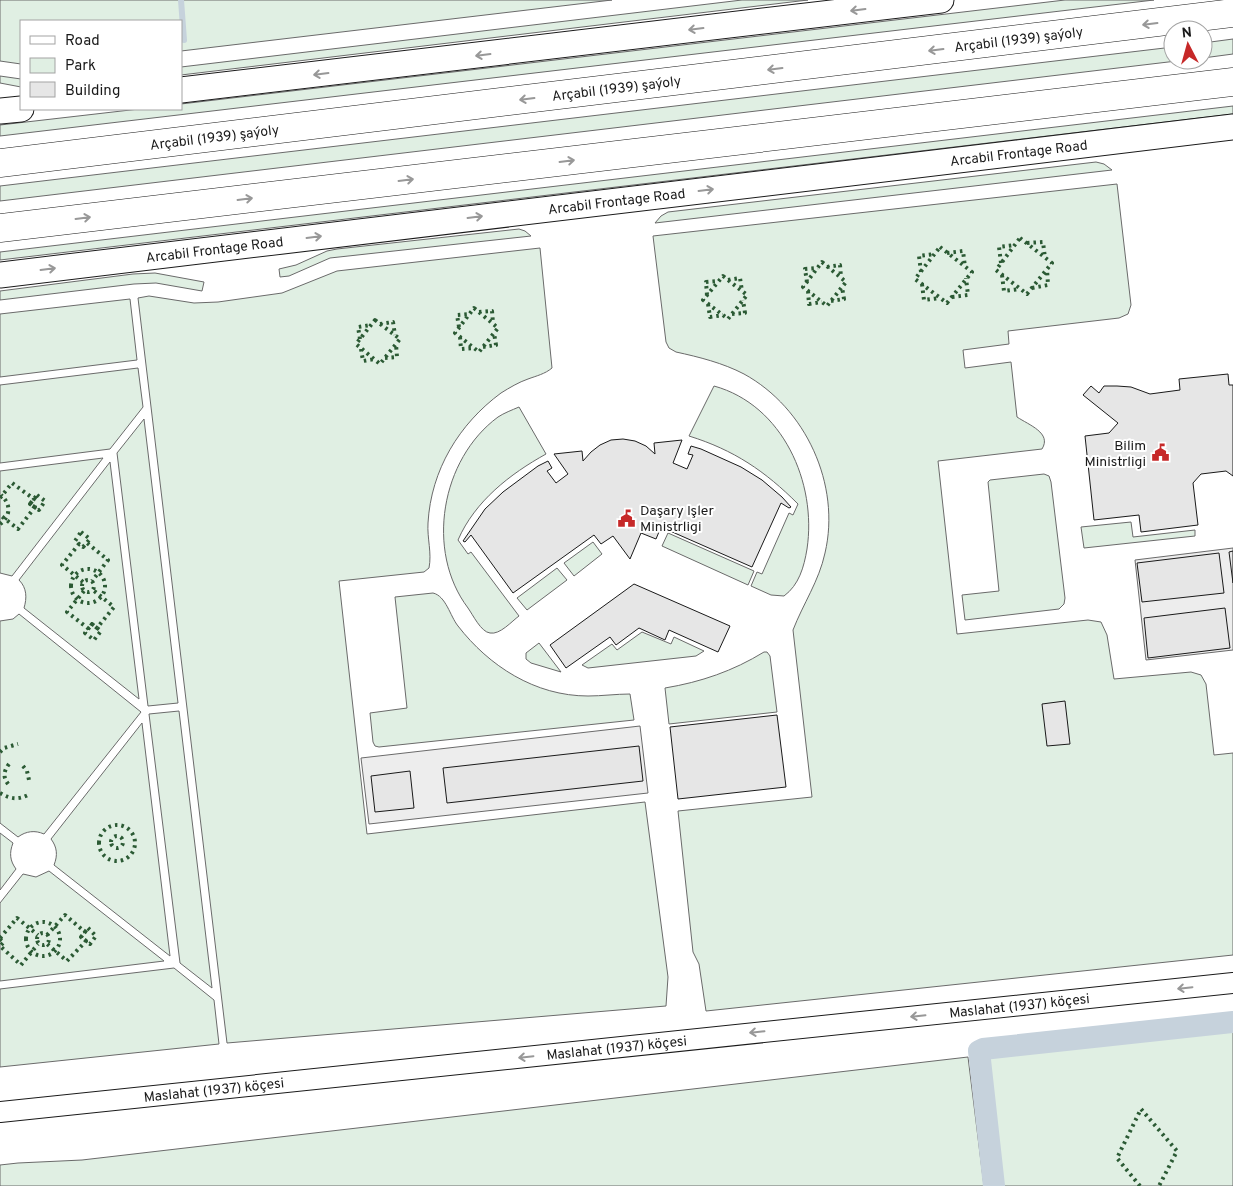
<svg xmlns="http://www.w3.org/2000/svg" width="1233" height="1186" font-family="Overpass,sans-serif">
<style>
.green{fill:#e0efe3;stroke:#6a6a6a}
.parking{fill:#ededed;stroke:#6a6a6a}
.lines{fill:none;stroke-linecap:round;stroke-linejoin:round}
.stream{stroke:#c6d2dc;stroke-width:6}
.canal{stroke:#c6d2dc;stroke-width:22}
.building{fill:#e6e6e6;stroke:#1a1a1a}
.minor-casing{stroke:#1a1a1a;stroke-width:22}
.tertiary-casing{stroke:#1a1a1a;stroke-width:27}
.primary-casing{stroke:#1a1a1a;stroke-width:29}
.minor{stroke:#fff;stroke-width:20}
.tertiary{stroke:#fff;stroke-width:25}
.primary{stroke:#fff;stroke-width:28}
.hedge{stroke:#2b5a34;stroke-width:4;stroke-dasharray:2.5 4;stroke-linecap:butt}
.oneway{stroke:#989898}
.labels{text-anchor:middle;stroke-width:4;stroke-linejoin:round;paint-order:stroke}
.street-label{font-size:14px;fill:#1a1a1a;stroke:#fff}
.poi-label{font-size:14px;fill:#1a1a1a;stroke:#fff;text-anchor:end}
</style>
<rect width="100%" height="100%" fill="#fff"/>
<path class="green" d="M0,0H612L181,51V21H21V64L0,61Z
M742,0H808L181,75V67Z
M1065,0H1154L0,136V125L139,109H181V104Z
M1233,39V54L1203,58V43Z
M1173,47V60H1185L0,201V186Z
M0,76L21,79V87L0,83Z
M1233,106V114L0,260V252Z
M1096,162L1104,164L1112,170L655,223L661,216L668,212Z
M1117,184L1131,305L1128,314L1119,318L1008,331L1009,344L963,350L965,368L1011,362L1017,417C1029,425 1052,433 1042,449L938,461L957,634L1088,620L1101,622L1107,635L1114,679L1191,672L1201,675L1206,684L1214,755L1233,753V955L706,1011L699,964L693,952L678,811L812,797L793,630C803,604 819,581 825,553C841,485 806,408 744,374C723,363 699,357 676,352L669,348L666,342L653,236Z
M519,229L525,231L531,236L330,258L289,276L280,277L279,269L296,265L327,251L337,249Z
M540,248L552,368C545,374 536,376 528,379C519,382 509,388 501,393C459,424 431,470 428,523C427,538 432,553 429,568L424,572L339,581L367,834L645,802L668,977L666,1006L227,1043L138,298L149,296L194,303L218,302L282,293L337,271Z
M155,273L204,282L202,291L156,283L134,284L0,300V291L133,274Z
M130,299L137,360L0,377V314Z
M138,368L143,407L110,449L0,463V385Z
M714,386C783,405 817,483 807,549C804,567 799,585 784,596L771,595L751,586L757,572L762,574L789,513L793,515L798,504C765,471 734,450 689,436Z
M519,407L546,454C510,474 475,501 458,540L468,554L471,552L519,616C512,621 500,635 490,633C481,632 473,615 468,608C425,551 441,459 498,417C504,413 512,410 519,407Z
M144,419L178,703L148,706L117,453Z
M103,458L12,576L0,573V471Z
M110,462L139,699L24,608C27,598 27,588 19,580Z
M1044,474L1049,476L1051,482L1065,598L1064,604L1059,609L965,620L962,595L999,591L988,482L990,480Z
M1131,522L1133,537L1195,530V536L1084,548L1081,527Z
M668,533L754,571L748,585L662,546Z
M593,542L602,554L574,576L564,563Z
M557,568L567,580L527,610L517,598Z
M433,593C446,596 450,616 458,626C489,666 535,696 588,696C602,696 616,694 630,694L634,720L379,747L375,746L373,742L370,713L407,708L395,597Z
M19,614L141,712L44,834C35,830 26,831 18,837L0,823V621L13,619Z
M642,632L671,644L674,637L704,651L696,656L588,668L582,665L612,644L617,650Z
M539,643L561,672L531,663L526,659V653Z
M764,652H767L770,656L777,712L669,724L665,688C701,682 733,671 764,652Z
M179,711L212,988L180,963L149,714Z
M142,723L170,956L54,865C58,855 57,847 51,839Z
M0,833L13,843C9,853 10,861 16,869L0,890Z
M49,871L164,961L0,981V903L23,874L36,877Z
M174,968L214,1000L219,1044L0,1067V989Z
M1233,1027V1186H997L982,1063L983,1054Z
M968,1057L984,1186H0V1165L18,1163L82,1160Z"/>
<path class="parking" d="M1233,548V650L1146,660L1135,560Z
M640,726L648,793L369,824L361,758Z"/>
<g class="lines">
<path class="stream" d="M181,0L184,40"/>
<path class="canal" d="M994,1186L979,1051L983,1049L1233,1022"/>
</g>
<path class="building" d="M1228,374L1229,385H1233V476L1226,471L1201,474L1193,483L1198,525L1141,532L1139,515L1094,520L1085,436L1109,433L1118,423L1083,395L1091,386L1099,393L1104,386H1117L1131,387L1150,394L1180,390L1179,379Z
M623,439L635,441L646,446L655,454L654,443L682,440L673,463L687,469L693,455L688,454L691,446L701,449L741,467L762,480L782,497L791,507L789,508L781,503L752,567L661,527L656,539L641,533L630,559L613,536L601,544L594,535L513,593L471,535L465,542L463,541L485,509L503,492L538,466L548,461L552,468L547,471L556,483L568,474L554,454L582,451L583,461L591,452L600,445L611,440Z
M1233,551V583L1229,552Z
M1219,553L1224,593L1142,602L1137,563Z
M634,584L730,626L718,652L669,630L665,640L639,628L616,645L610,637L566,668L550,645Z
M1225,608L1230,648L1148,658L1144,618Z
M1065,701L1070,744L1047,746L1042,704Z
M777,715L786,787L678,799L670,727Z
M639,746L643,781L447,803L443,768Z
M410,771L414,808L375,812L371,776Z"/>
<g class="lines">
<defs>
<g id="minor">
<path id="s1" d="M0,1112L1233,983"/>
</g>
<g id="tertiary">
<path d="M181,90L941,0"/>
<path d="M0,111L21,109"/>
<path id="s2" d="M0,275L1233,127"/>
</g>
<g id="primary">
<path id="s3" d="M0,163L1233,13"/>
<path d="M0,228L1233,82"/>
</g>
</defs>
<use href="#minor" class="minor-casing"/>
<use href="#tertiary" class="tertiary-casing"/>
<use href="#primary" class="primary-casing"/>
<use href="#minor" class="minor"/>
<use href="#tertiary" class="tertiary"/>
<use href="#primary" class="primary"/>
<path class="hedge" d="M1020,238L1052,263L1027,294L996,270Z
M1027,243L1043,242L1045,258
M940,247L972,272L947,303L915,279Z
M947,253L963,251L965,267
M822,262L846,282L827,306L803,287Z
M1001,263L999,247L1015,245
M827,267L840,265L841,277
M921,272L919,256L935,254
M1002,275L1004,291L1020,289
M723,276L747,295L728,319L703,300Z
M728,280L740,278L742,291
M807,282L805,269L818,268
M922,284L924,300L940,298
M1032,288L1048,285L1047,269
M808,291L809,304L822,302
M707,295L706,282L718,281
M952,297L968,295L966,278
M831,301L844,299L842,287
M708,304L710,317L723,315
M474,308L498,328L479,352L455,333Z
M479,312L492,311L493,323
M732,314L745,313L743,300
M375,320L400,339L380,364L356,344Z
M380,324L393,322L395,335
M459,327L457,315L470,314
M460,337L461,349L474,348
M360,339L358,327L371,325
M483,347L496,345L494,333
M361,349L363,361L375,359
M385,358L397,357L396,344
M37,495L45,501L39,510L30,504Z
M0,498L12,483L34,499L30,504L35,507L18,529L0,515
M0,524C11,516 11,504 1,495
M81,532L90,539L83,547L75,541Z
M71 586a17 17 0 1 1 34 0a17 17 0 1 1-34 0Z
M82 586a6 6 0 1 1 12 0a6 6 0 1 1-12 0Z
M83,582L62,565L79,544L83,547L87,543L108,560L92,581
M84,591L67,612L89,629L92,624L97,628L114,607L93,590
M92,624L101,631L94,640L85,633Z
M0,752L4,748L18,744
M9,764C3,772 3,778 9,785
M23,766L27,771L29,780
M0,793C10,799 18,800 28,795
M99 843a18 18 0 1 1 36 0a18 18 0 1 1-36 0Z
M111 842a6 6 0 1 1 12 0a6 6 0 1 1-12 0Z
M26 939a17 17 0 1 1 34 0a17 17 0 1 1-34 0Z
M88,928L96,936L90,944L81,937Z
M37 939a6 6 0 1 1 12 0a6 6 0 1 1-12 0Z
M47,935L65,915L85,932L81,937L86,941L67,961L47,944
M0,938L17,918L38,935
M0,939L4,942L0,946L21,965L38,944
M1140,1186L1117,1158L1141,1109L1177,1151L1159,1186"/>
</g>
<defs><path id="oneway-shaft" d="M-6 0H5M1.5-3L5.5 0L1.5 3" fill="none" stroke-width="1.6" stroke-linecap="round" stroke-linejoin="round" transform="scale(1.25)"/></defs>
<g class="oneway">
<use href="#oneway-shaft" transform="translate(858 10) rotate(173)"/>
<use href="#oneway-shaft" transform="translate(1150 24) rotate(173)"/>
<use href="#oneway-shaft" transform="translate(696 29) rotate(173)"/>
<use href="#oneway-shaft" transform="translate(936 50) rotate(173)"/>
<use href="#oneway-shaft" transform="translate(483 55) rotate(173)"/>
<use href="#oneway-shaft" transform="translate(775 69) rotate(173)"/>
<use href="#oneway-shaft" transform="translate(321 74) rotate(173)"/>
<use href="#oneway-shaft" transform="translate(527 99) rotate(173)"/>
<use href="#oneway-shaft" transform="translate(567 161) rotate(-7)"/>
<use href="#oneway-shaft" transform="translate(406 180) rotate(-7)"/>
<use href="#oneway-shaft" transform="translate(706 190) rotate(-7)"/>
<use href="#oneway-shaft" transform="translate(245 199) rotate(-7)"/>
<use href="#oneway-shaft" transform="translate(475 217) rotate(-7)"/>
<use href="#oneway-shaft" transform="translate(83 218) rotate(-7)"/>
<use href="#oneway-shaft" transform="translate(314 237) rotate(-7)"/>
<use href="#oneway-shaft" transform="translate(48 269) rotate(-7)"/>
<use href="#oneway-shaft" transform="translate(1185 988) rotate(174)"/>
<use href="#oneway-shaft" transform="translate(918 1016) rotate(174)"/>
<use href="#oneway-shaft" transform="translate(757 1032) rotate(174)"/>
<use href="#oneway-shaft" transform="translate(526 1057) rotate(174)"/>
</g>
<defs>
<symbol id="civic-bare" viewBox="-9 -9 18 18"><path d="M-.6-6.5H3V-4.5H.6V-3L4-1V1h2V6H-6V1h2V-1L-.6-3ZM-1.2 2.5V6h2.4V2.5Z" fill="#c62828" stroke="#fff" stroke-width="2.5" paint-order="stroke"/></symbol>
</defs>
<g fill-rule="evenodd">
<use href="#civic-bare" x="1148" y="440" width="25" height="25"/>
<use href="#civic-bare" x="614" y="506" width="25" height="25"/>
</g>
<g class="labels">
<g class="street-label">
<text dy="5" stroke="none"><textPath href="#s3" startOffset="1026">Arçabil (1939) şaýoly</textPath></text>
<text dy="5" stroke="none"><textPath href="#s3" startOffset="621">Arçabil (1939) şaýoly</textPath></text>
<text dy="5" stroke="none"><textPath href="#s3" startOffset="216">Arçabil (1939) şaýoly</textPath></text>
<text dy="5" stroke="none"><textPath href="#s2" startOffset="1026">Arcabil Frontage Road</textPath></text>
<text dy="5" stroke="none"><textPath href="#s2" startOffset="621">Arcabil Frontage Road</textPath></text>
<text dy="5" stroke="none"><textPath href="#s2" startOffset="216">Arcabil Frontage Road</textPath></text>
<text dy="5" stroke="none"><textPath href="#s1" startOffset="1025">Maslahat (1937) köçesi</textPath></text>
<text dy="5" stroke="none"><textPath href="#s1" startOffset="620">Maslahat (1937) köçesi</textPath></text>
<text dy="5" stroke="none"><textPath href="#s1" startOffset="215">Maslahat (1937) köçesi</textPath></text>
</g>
<g class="poi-label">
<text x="1146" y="450">Bilim<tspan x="1146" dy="16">Ministrligi</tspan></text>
<text x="640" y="515" text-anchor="start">Daşary Işler<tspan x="640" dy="16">Ministrligi</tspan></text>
</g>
</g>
<rect x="20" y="20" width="162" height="90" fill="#ffffff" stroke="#a3a3a3"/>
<rect x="30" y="36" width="25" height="8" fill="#ffffff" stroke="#a3a3a3"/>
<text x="65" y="45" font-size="15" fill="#1a1a1a">Road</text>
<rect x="30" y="58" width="25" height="15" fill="#e0efe3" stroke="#a3a3a3"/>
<text x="65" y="70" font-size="15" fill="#1a1a1a">Park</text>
<rect x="30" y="82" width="25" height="15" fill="#e6e6e6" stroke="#a3a3a3"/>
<text x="65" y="95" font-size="15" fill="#1a1a1a">Building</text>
<g transform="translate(1188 45) rotate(354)"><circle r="24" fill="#ffffff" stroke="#a3a3a3"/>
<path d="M0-4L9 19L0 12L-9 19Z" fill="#c62828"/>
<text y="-8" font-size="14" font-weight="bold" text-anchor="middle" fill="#1a1a1a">N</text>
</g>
</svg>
